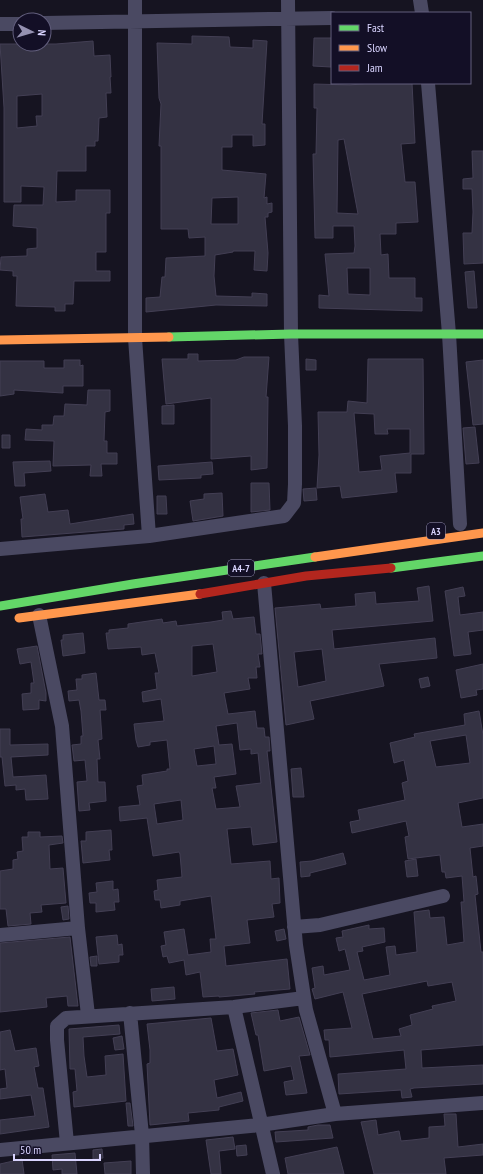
<svg xmlns="http://www.w3.org/2000/svg" width="483" height="1174" font-family="'PT Sans Narrow',sans-serif">
<style>
.building{fill:#343243;stroke:#433f54;fill-rule:evenodd}
.lines{fill:none;stroke-linecap:round;stroke-linejoin:round}
.street{stroke:#4a4962;stroke-width:14}
.fast{stroke:#63d668;stroke-width:9}
.slow{stroke:#ff974d;stroke-width:9}
.jam{stroke:#b3261e;stroke-width:9}
.labels{text-anchor:middle;stroke-width:3;stroke-linejoin:round;paint-order:stroke}
.shield{fill:#130f26;stroke:#9e99be;stroke-width:1}
.shield-label{font-size:10px;font-weight:bold;fill:#d9d4ff}
</style>
<rect width="100%" height="100%" fill="#161421"/>
<path class="building" d="M192,36L229,37L230,47L253,48V40L267,41L262,124H265V145L253,146V135H232V147H222V170L266,174L264,198L267,197V204L272,203V212L268,213V217H265L268,253L267,271L254,270L255,251H233V252L215,255L214,276L216,296L252,297V293L267,294V306L216,305L146,312V298L160,297L162,277H165L166,258L205,256V237L189,238L188,229H161V146H159L161,104L159,98L157,43L192,44ZM238,197V224H211L212,198Z
M314,38H332L331,67L313,66Z
M93,41L94,56L110,55L111,77H110L111,93H106L107,117L99,118L98,141H95V146H86V171H57L56,202L76,201V190H110V213H106V252H96V271H110V281H74L73,304H65V311H55V307L16,306L17,276H13V271L0,270L1,257L27,256V249L37,248V228L13,226L14,205H43L44,187L21,186V202H4V108L0,44H56ZM42,94V116H36L37,126L17,128V96Z
M371,83H412L415,143L401,144L405,182H415L418,222L396,223V234H380L381,255L388,254L389,278H415V298H422V311L319,308V295L329,296L325,254L354,253L355,246L354,226H333V238H315L313,154H316L317,108H314V84L350,85ZM344,139L358,214L337,213L338,140ZM347,268H370V295L348,294Z
M472,151H483V263L464,264L463,233H472L473,212L472,189H463V179L473,178Z
M474,271L477,308H468L465,272Z
M188,354H198V361L236,360L244,357H269L266,397H268L267,468L251,470V456L211,459V398L166,404L162,359H188Z
M306,359L316,360V370H306Z
M368,359H423L424,454H411V473H395L397,492L342,498L340,486L317,488L319,455L318,412H347L348,401L367,403ZM354,413L374,414L375,434H388L387,429H410V453L380,456L382,470L359,472Z
M64,360H80V366L83,365V386H63V393L14,390V394L0,396V361H44V368H64Z
M483,360V424L473,425L466,362Z
M88,390H110V411L105,412L104,441H107V453H117V464H101L102,476H90L91,465L53,466L54,441L25,440L26,429L42,430V425H53L54,416H64L65,404L87,405Z
M174,405V424H162V406Z
M475,427L479,463L466,464L463,428Z
M2,435H10V448H2Z
M50,461L51,471L24,473L25,486H15L13,462Z
M212,462L213,474L201,475V478L159,480L158,466Z
M251,483H269L270,510L251,512Z
M316,488L317,500L304,501L303,489Z
M222,493L223,516L193,521L190,501L204,499V494Z
M45,494L48,512L68,510L70,524L133,514L134,524L124,525V529L22,537L21,519H23L20,497Z
M157,496H166L167,514H157Z
M429,586L433,621L332,630L334,649L435,638L437,658L379,664L384,686L310,701L314,719L286,725L275,608L320,604L321,609L356,606L355,594L375,592L376,604L419,601L417,588ZM322,649L326,681L298,687L294,652Z
M463,587L465,596L458,597L460,615L483,612V630L468,632L471,654L454,656L445,591Z
M231,611L233,619L254,617L256,634H260L262,654H258L260,667H256L257,678H248L250,689L224,693L228,714L255,711L257,728H264L265,737H269L270,751H267L277,842L253,845L251,827L227,829L231,864L270,861L271,879L279,878L280,903L272,904L274,917L247,920L250,943L224,946L226,966L287,959L290,989L254,992L255,994L219,997V996L203,997L200,972L186,975L184,960L169,963L167,956L163,957L161,946L166,945L164,932L184,929L188,955L211,952L210,939H216L211,896L180,901V905L161,908L160,900H155L154,891L158,890L157,880L182,877L180,854L179,852L153,856L147,818L120,821L119,807L140,805L137,786L143,785L142,775L167,771V769H170L167,740L150,742V745L138,747L136,740L134,724L164,721L161,699L143,702L142,692L157,689L155,673H159L155,653L142,655L141,647L108,649L106,633H109V630L128,628V624L162,619L163,623L176,621L177,626L211,622L223,620L222,612ZM213,644L217,672L192,676V646ZM237,723L240,750L251,749V754L258,753L261,783L236,786L240,807L216,809L212,788H216L214,777L236,774L232,744L219,745L216,726ZM214,746L216,764L197,766L194,749ZM181,800L183,820L157,824L154,804Z
M83,633L85,653L63,656L61,640H63V635Z
M37,646L46,693V701L39,700V709L23,710L22,694L31,693V683H34L31,662L20,664L17,649Z
M483,664V689L476,690L477,695L461,698L456,670Z
M96,673L99,700H105L106,710H100L102,739L98,740L100,759H97L98,782H105L106,801L89,803L90,810L79,811L77,782L87,781L85,760L74,761L72,745L81,744V736H83L81,711L79,700L69,701L68,691L77,690L76,679H82V675Z
M428,677L430,686L421,688L419,679Z
M479,711L483,735V798L458,803L462,827L483,824V846L470,848L473,877L476,876L478,894L475,895L481,952H483V1045L421,1050L422,1068L483,1065V1084L414,1088L410,1089L412,1097L402,1098L401,1090L339,1094L338,1074L406,1069L404,1050L330,1057L329,1040H325L324,1030L352,1028L343,992L315,999L312,989L315,988L312,968L323,966L324,975L350,970L345,949L339,951L336,938L343,937L342,931L369,925V929L384,928L385,942L362,947L363,951L357,952L364,980L390,975L386,947L395,946L396,955L417,952L414,912L429,910L430,918L444,917L447,945L464,942L461,902H464L462,876L446,878L445,872H442L440,855L408,859L405,837L409,836L406,821L352,833L350,822L360,820L358,810L405,800L402,783L408,781L404,760L394,763L390,743L415,737L414,734L465,725L464,714ZM466,735L470,763L436,767L430,741ZM427,981L428,986L452,982L456,1001L432,1006L433,1009L410,1015L412,1025L399,1029L401,1036L373,1039L362,994Z
M0,729H10V745L48,744V755L11,757L13,777L46,775L48,799L26,800L25,789L16,790V785L5,786L2,757H0Z
M301,768L304,797H293L291,769Z
M111,830L112,850H109L110,860L83,863L81,841H86V832Z
M28,832H40V837L62,836L63,843L49,845L50,869L63,868L66,903L41,905L42,912L30,913L31,924L8,926L6,909H0V871L13,869V860L18,859L17,852L23,851L22,837H28Z
M343,853L346,864L310,873V876L301,877L300,862L312,861Z
M416,859L418,876L407,877L405,861Z
M113,881V890L118,889L119,902H114L115,910L96,912V903H90L89,893L97,892L96,883Z
M68,906L69,919L63,920L61,907Z
M284,929L286,939L277,941L275,931Z
M117,935L118,945L122,944L123,955H119V962L99,964L96,937Z
M70,937L78,1006H68L67,996L46,998L47,1007L0,1012V943Z
M97,956V966H91L90,957Z
M174,987L175,999L152,1001L151,989Z
M278,1010L280,1021L299,1017L310,1055L299,1056L307,1093L286,1095L284,1082L294,1080L291,1066L264,1071L258,1035H256L251,1013Z
M211,1018L217,1051L233,1049L238,1075L214,1080L217,1098L241,1092L243,1101L219,1107V1110L188,1113L189,1121L150,1125L147,1064L150,1063V1050L147,1024Z
M119,1025L120,1034L83,1037L84,1056L87,1077L106,1075L105,1056L123,1054L126,1101L74,1107L73,1092L77,1091L75,1069H70L69,1029Z
M10,1030L15,1051L36,1048L39,1066L34,1067L38,1088H43L49,1127L0,1134V1120L35,1116L31,1095L0,1099V1089L7,1088L5,1069L0,1070V1032Z
M122,1036L124,1049L115,1050L113,1038Z
M126,1103H130L133,1126H128Z
M444,1114H456L458,1147L483,1144V1155L444,1158L446,1174H374L361,1122L376,1120L378,1135L399,1131L401,1141L412,1140L429,1138V1127L445,1126Z
M318,1125H330L333,1138L276,1142L275,1132L308,1130V1127Z
M233,1137L235,1149L219,1151L221,1174H211L206,1140Z
M246,1145L247,1155L237,1156L236,1146Z
M337,1147L344,1174H288L285,1158Z
M102,1149L103,1158L93,1159V1150Z
M75,1153L77,1174H62V1169L53,1170L52,1155Z
M22,1159L24,1174H0V1164Z
M131,1161V1174H105L104,1163Z"/>
<g class="lines">
<path class="street" d="M135,0V338L149,536
M420,0L422,13
M44,23L332,18
M0,24H20
M428,83L449,334L460,524
M0,549L149,536L284,516L294,503L295,484V426L291,334L288,0
M264,583L296,945L306,1010L335,1114
M39,615L62,726L78,928L88,1015
M294,927L320,925L443,896
M0,935L78,928
M234,1007L273,1174
M130,1013L142,1135L143,1174
M67,1143L57,1040V1026L66,1018L234,1007L304,998
M0,1150L260,1125L335,1114L483,1103"/>
<path class="fast" d="M169,337L291,334H483
M391,568L483,556
M0,606L133,584L315,557"/>
<path class="slow" d="M0,340L169,337
M315,557L483,533
M19,618L200,594"/>
<path class="jam" d="M200,594L306,576L391,568"/>
</g>
<g class="labels">
<g class="shield">
<rect x="427" y="523" width="18" height="16" rx="3"/>
<rect x="228" y="560" width="26" height="16" rx="3"/>
</g>
<g class="shield-label">
<text x="436" y="535">A3</text>
<text x="241" y="572">A4-7</text>
</g>
</g>
<rect x="331" y="12" width="140" height="72" fill="#130f26" stroke="#625e7d"/>
<rect x="339" y="25" width="20" height="6" fill="#63d668" stroke="#625e7d"/>
<text x="367" y="32" font-size="12" fill="#d9d4ff">Fast</text>
<rect x="339" y="45" width="20" height="6" fill="#ff974d" stroke="#625e7d"/>
<text x="367" y="52" font-size="12" fill="#d9d4ff">Slow</text>
<rect x="339" y="65" width="20" height="6" fill="#b3261e" stroke="#625e7d"/>
<text x="367" y="72" font-size="12" fill="#d9d4ff">Jam</text>
<g transform="translate(32 32) rotate(95)"><circle r="19" fill="#130f26" stroke="#625e7d"/>
<path d="M0-3L7 15L0 10L-7 15Z" fill="#9591b1"/>
<text y="-6" font-size="11" font-weight="bold" text-anchor="middle" fill="#d9d4ff">N</text>
</g>
<path d="M14 1154v6h86v-6" fill="none" stroke="#d9d4ff" stroke-width="2"/>
<text x="20" y="1154" font-size="12" fill="#d9d4ff" stroke="#130f26" stroke-width="3" paint-order="stroke">50 m</text>
</svg>
